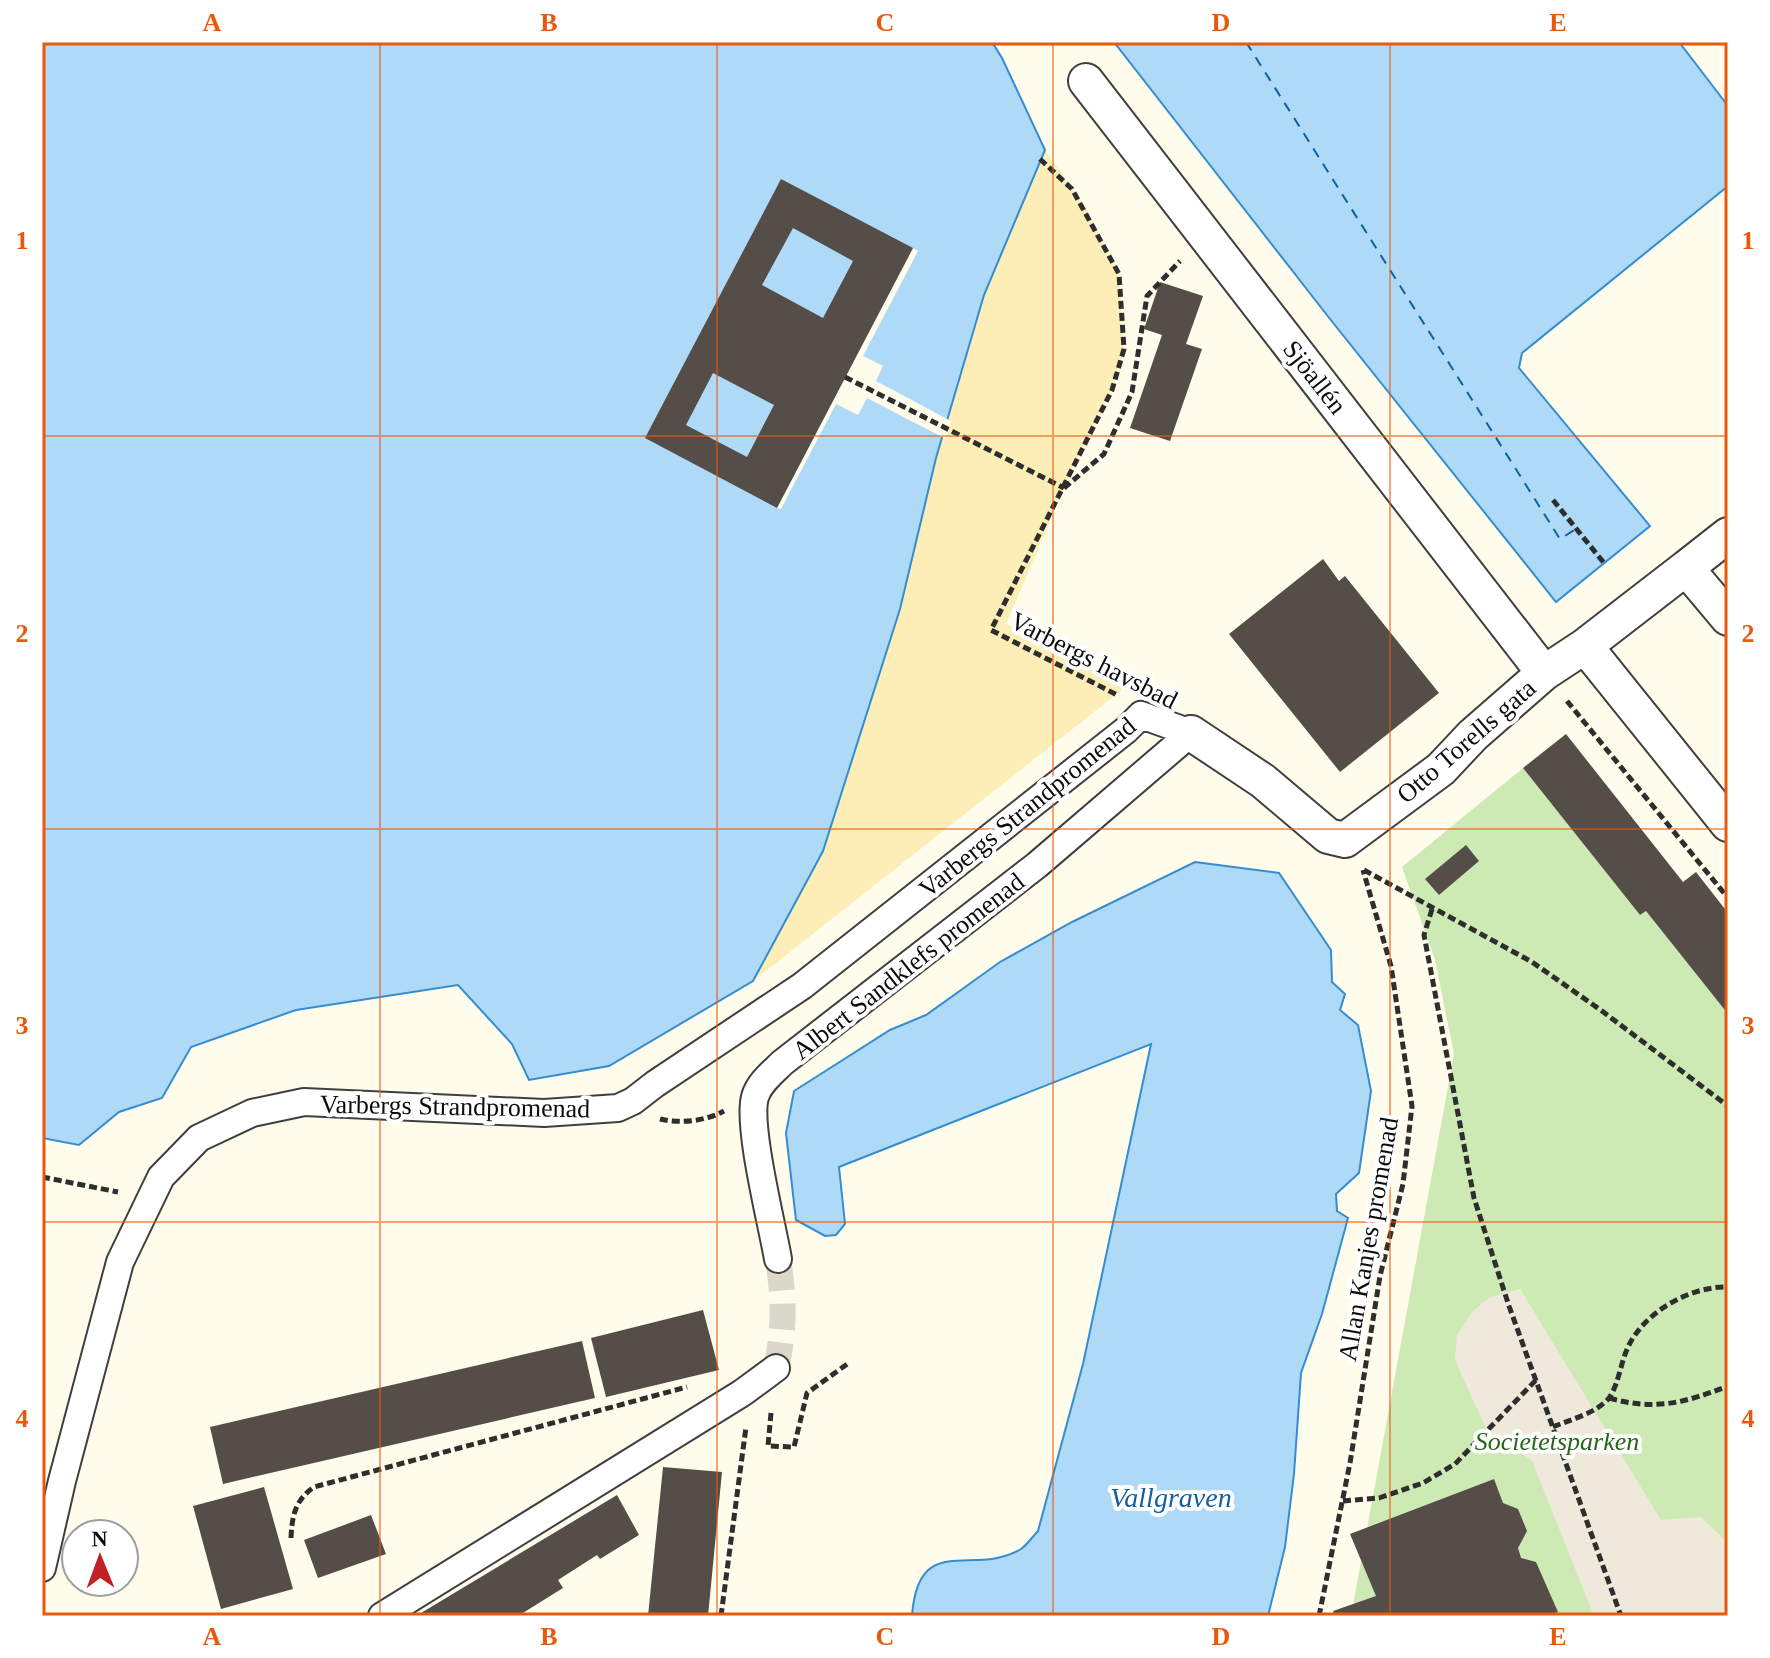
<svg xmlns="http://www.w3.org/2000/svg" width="1770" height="1658" font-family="'Times New Roman',serif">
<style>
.green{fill:#ceeab4}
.sand{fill:#fceeb6}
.plaza{fill:#eee9db}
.water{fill:#aedaf7;stroke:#348dd0;stroke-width:2}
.pier{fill:#fffceb}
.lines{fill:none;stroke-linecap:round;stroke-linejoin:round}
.ferry{stroke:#135ea0;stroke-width:2;stroke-dasharray:10 8;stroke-linecap:butt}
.building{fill:#554d48;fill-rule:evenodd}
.pedestrian-tunnel{stroke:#dbd8ca;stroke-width:26;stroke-dasharray:26 13;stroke-linecap:butt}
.pedestrian-casing{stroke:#3f3f3f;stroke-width:30}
.minor-casing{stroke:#3f3f3f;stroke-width:38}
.path{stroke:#2e2e2e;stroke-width:5;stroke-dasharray:8 4;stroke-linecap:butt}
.pedestrian{stroke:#fff;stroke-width:26}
.minor{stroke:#fff;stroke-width:34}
.grid{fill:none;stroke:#e8590c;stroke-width:2;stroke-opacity:0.55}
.labels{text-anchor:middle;stroke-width:8;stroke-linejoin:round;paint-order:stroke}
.street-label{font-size:26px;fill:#0c0c0c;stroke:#fff}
.park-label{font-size:26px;font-style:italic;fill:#28651b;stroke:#fff}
.water-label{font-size:28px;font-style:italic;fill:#135ea0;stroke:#fff}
.neatline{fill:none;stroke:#e8590c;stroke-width:3}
.grid-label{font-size:26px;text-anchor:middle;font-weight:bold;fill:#e8590c}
</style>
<rect width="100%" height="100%" fill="#fffceb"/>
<path class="green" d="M1523,768L1640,915L1646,911L1728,1014V1616H1351L1454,1054L1435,960L1402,867Z"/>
<path class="sand" d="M1045,150L1085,207L1119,274L1124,351L1112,390L1073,467L1006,624L1132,682L753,981L823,851L900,609L936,458L984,295Z"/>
<path class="plaza" d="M1520,1289L1661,1520L1701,1517L1728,1543V1616H1594L1532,1461L1487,1431L1455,1360L1457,1335L1472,1312L1490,1297Z"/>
<path class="water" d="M42,42H992L1002,58L1045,150L984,295L936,458L900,609L823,851L753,981L609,1066L529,1080L512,1044L458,985L296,1010L191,1047L162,1098L119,1112L79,1145L42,1138Z
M1114,42H1679L1728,106V186L1522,353L1519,368L1650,526L1556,602L1330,319Z
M1195,862L1279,873L1331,950L1332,982L1345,994L1340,1010L1358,1025L1371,1091L1359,1173L1336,1194L1337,1211L1348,1218L1322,1314L1301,1373L1294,1474L1285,1547L1268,1616H912C918,1530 974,1578 1021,1549C1027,1545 1033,1536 1038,1531L1083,1364L1151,1044L839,1167L845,1224L836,1235L825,1236L796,1220L786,1133L794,1091L890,1030L926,1015L1000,962L1072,922Z"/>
<path class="pier" d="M913,248L918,251L863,356L883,366L876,381L951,421L946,439L867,398L858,415L836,404L781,509L777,508Z"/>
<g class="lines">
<path class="ferry" d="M1246,42L1560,539L1576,529"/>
</g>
<path class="building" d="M781,179L913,248L777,508L645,438ZM793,228L853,261L823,318L762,285ZM713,373L774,405L747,457L686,425Z
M1160,282L1203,296L1186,344L1202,349L1170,441L1130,428L1162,335L1144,329Z
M1323,559L1339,581L1345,576L1439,693L1340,772L1229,634Z
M1566,734L1683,882L1696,872L1728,913V1014L1646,911L1640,915L1523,768Z
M1466,845L1479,861L1439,895L1425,879Z
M703,1310L719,1370L606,1397L591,1338Z
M582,1341L595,1398L223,1484L210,1427Z
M663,1467L722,1472L708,1616H648Z
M1494,1479L1503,1503L1518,1509L1527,1531L1518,1548L1521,1558L1536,1562L1558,1612L1548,1616H1335L1333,1611L1376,1596L1350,1534Z
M264,1487L293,1589L221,1609L193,1506Z
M617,1495L639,1535L600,1559L597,1555L558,1580L563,1588L518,1616H510L508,1613L503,1616H416Z
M371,1515L386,1554L318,1578L304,1540Z"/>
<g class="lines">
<path class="pedestrian-tunnel" d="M776,1368C785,1328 784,1299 778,1259"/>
<defs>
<path id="pedestrian" d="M42,1568L62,1481L120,1262L161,1177L199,1138L252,1113L304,1102L544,1113L618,1108L633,1101L655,1084L802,986L1126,730L1141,715L1191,733L1037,865L782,1063C772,1073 759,1083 755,1097C747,1126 772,1224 778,1259
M382,1616L742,1393L776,1368"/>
<path id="minor" d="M1086,81L1544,673
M1686,568L1728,535
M1585,646L1728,824
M1191,733L1263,781L1328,836L1345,840L1441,769L1473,735L1544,673L1585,646L1686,568L1728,618"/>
</defs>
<use href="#pedestrian" class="pedestrian-casing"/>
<use href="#minor" class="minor-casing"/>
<path class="path" d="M1040,159L1072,189L1119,274L1124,349L1112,390L991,630L1119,696
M845,377L1064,488
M1064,488L1104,454L1132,392L1147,296L1180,261
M1553,500L1604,563
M1567,701L1728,898
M1364,870L1532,962L1602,1011L1728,1106
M1432,909L1424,935L1474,1198L1509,1306L1621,1616
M660,1119C680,1124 706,1121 724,1111
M42,1177L118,1192
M1609,1398C1655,1411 1684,1403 1728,1386
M771,1413L768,1446L794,1447L807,1393L850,1362
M1553,1427C1569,1420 1597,1413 1609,1398C1619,1384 1621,1360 1629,1345C1646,1311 1691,1286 1728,1287
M1343,1501L1379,1498L1423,1483L1455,1464L1536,1380
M291,1538C292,1516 295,1500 314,1487L687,1387
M721,1616L746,1427
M1319,1616L1350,1463L1380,1276L1403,1184L1412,1106L1391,966L1363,870"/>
<use href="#pedestrian" class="pedestrian"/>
<use href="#minor" class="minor"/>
</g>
<path class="grid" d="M380,42V1616M717,42V1616M1053,42V1616M1390,42V1616M42,436H1728M42,829H1728M42,1222H1728"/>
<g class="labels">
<g class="street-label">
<text transform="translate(1315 377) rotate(52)" y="9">Sjöallén</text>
<text transform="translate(1094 660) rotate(27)" y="9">Varbergs havsbad</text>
<text transform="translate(1466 741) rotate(-41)" y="9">Otto Torells gata</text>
<text transform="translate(1027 807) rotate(-39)" y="9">Varbergs Strandpromenad</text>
<text transform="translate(908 966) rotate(-38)" y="9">Albert Sandklefs promenad</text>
<text transform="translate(455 1106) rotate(1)" y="9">Varbergs Strandpromenad</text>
<text transform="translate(1368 1239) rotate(-80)" y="9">Allan Kanjes promenad</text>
</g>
<g class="park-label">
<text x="1557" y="1450">Societetsparken</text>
</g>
<g class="water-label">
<text x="1171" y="1507">Vallgraven</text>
</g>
</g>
<rect width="1770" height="1658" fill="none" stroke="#ffffff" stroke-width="88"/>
<g transform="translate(100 1558) rotate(359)"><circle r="38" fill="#ffffff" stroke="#9e9e9e" stroke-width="2"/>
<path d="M0-6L14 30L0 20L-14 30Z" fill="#bf2124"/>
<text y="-12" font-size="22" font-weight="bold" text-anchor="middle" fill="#0c0c0c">N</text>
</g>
<rect x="44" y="44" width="1682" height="1570" class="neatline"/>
<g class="grid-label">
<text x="212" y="31">A</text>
<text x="549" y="31">B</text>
<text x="885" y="31">C</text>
<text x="1221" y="31">D</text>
<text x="1558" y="31">E</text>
<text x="22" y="249">1</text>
<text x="1748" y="249">1</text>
<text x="22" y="642">2</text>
<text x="1748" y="642">2</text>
<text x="22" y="1034">3</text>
<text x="1748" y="1034">3</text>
<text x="22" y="1427">4</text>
<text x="1748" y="1427">4</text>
<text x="212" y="1645">A</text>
<text x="549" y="1645">B</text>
<text x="885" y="1645">C</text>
<text x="1221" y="1645">D</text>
<text x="1558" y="1645">E</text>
</g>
</svg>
